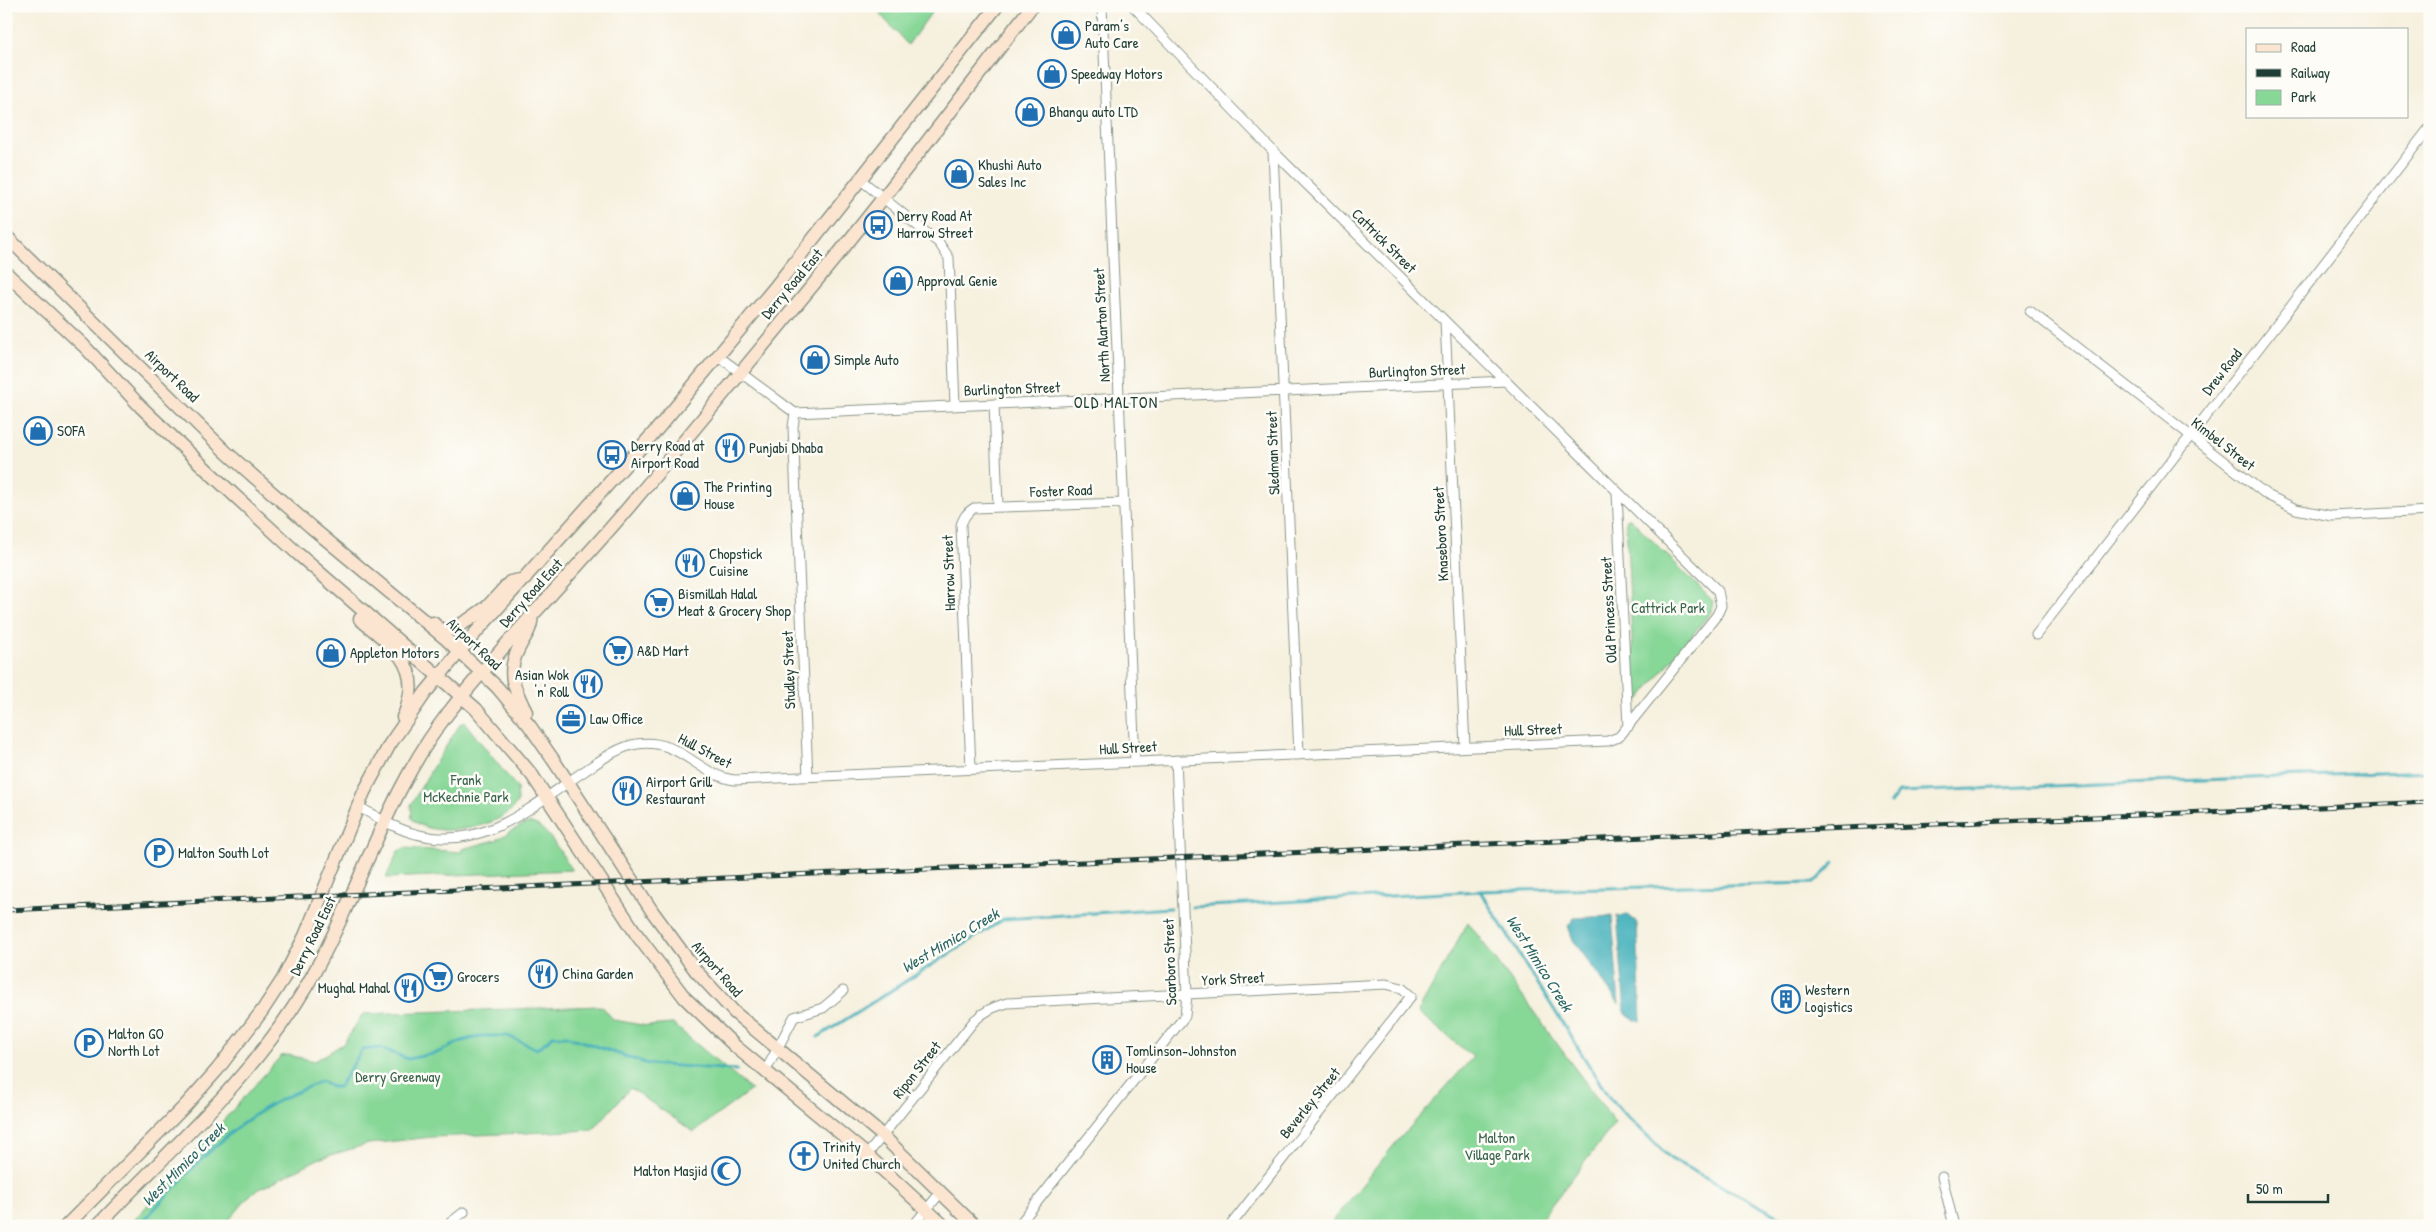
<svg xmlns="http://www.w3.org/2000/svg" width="2436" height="1232" font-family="'Patrick Hand',sans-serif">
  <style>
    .green { fill: #87d797; stroke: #538a66 }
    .water { fill: #3eaeb9; stroke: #2e7676 }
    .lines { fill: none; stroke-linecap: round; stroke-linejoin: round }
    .stream { stroke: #3eaeb9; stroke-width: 3 }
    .minor-casing { stroke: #8a9689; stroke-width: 11 }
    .secondary-casing { stroke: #8a9689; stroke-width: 15 }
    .minor { stroke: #fff; stroke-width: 9 }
    .secondary { stroke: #fce5d0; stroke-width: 12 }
    .rail-casing { stroke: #1f3d34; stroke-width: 5 }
    .rail { stroke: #fdfcf7; stroke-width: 3; stroke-dasharray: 9; stroke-linecap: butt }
    .labels { text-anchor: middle; stroke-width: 5; stroke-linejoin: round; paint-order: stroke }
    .poi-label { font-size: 15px; fill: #1f3d34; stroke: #fdfcf7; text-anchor: start }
    .street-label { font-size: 15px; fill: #1f3d34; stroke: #fdfcf7 }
    .park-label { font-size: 15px; fill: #39644d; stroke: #fdfcf7 }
    .neighbourhood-label { font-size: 16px; letter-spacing: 1px; fill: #1f3d34; stroke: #fdfcf7 }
    .water-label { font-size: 16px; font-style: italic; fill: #2a6563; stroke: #fdfcf7 }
  </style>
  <rect width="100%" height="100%" fill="#fdfcf7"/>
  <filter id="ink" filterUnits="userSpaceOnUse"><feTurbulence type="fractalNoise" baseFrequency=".02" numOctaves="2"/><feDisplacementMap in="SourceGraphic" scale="10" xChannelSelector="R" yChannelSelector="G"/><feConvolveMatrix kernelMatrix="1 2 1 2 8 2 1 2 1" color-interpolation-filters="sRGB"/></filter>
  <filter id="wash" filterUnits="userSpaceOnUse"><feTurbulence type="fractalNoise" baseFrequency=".0096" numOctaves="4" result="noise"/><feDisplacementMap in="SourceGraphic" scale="20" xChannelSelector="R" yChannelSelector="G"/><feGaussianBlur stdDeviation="1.12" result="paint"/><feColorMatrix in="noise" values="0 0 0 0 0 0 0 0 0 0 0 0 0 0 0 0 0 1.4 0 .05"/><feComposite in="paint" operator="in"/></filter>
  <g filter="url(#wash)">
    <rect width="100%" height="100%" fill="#f6f0de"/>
    <path class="green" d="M873,6h63l-28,39z
      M1629,517l84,84 -2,11 -72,88 -4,-4 -9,-175z
      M461,723h4l52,65 1,13c-12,27 -86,40 -106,18l-1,-14 20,-35z
      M530,823c16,1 33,34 42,47l-186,8 12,-27 6,-3 58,4v-3l34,-9 26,-15z
      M1468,922l147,201 -80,103h-206l65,-81 79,-88 -55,-45z
      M601,1006l13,14 33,6 26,-2 78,66 -57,42 -64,-44 -37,42 -161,7 -64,7 -50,15 -66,34 -28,33h-95l152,-170 7,-1 27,6 28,-17 20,-30z"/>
    <path class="water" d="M1628,915l9,7 4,99h-6l-10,-9 -8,-96z
      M1612,916l7,88 -46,-64 -5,-14 6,-8z"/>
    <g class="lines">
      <path class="stream" d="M1890,803l9,-11 531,-21
        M1480,891l130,208 61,60 126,67
        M1192,907l288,-16 334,-8 20,-20
        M818,1037l186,-118 166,-11
        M139,1226c37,-41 74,-84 120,-114 19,-13 42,-21 62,-31l10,6h8l23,-37 18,-2 28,11 29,-6 25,-12 20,-5h26l29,13 16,-13h13l82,28 89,6"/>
    </g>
  </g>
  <g filter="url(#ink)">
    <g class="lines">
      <defs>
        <path id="minor" d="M1102,6l33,756
          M1273,151l26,604
          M861,180l78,63 10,15 6,147
          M2030,311l237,184 29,14 36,7 98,-5
          M1445,321l20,426
          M718,356l77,57 711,-32
          M994,404l4,102
          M795,413l-2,14 15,350
          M1617,493l11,234
          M2036,635l394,-508
          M971,769l-10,-244c3,-8 5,-12 13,-17l150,-5
          M357,806c19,10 38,23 59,28 65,18 114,-26 164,-60 17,-11 37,-27 57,-30 43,-7 61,32 98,36l873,-39 11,-4 98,-122 4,-9 -3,-15 -445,-440 -140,-145
          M765,1072l29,-55 29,-9 20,-17
          M867,1155l107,-134c10,-10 20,-14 33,-18l379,-19 16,4 9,8 -181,230
          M1942,1177l12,49
          M446,1226l18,-14
          M913,1226l28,-34
          M1018,1226l167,-210 2,-21 -11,-235"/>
        <path id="secondary" d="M6,236l220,216 85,75 135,112 51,48 32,38 25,36 98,150 44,60 39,42 148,123 92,90
          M6,273l78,73 57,61 67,64 89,82 179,156 56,66 105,160 48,63 51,49 131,108 77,71
          M360,619c24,21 55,39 50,75 -2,8 -3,17 -7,23
          M433,623l8,7 12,-1 17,-10 17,-12 23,-25 15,-3
          M526,712c-10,-21 -20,-36 -9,-60 7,-17 14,-18 15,-39
          M66,1226l119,-120 32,-36 45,-59 21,-32 22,-43 59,-144 26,-48 36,-52 44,-53 189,-212 117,-141 221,-280
          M97,1226c72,-76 155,-147 209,-239 52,-89 79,-193 143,-275 59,-75 128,-142 189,-216 65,-77 129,-155 193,-233 69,-84 134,-171 201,-257"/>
      </defs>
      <use href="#minor" class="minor-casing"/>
      <use href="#secondary" class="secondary-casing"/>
      <use href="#minor" class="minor"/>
      <use href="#secondary" class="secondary"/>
      <defs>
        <path id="rail" d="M6,910l2424,-108"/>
      </defs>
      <use href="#rail" class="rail-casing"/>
      <use href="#rail" class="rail"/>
    </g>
  </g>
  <defs>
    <symbol id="shop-ring" viewBox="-11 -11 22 22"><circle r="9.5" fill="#fdfcf7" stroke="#1f6fb2" stroke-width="1.5"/><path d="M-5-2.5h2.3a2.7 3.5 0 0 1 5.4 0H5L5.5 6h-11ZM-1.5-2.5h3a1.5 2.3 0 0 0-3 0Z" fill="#1f6fb2"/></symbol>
    <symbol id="bus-ring" viewBox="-11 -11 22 22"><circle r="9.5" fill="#fdfcf7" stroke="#1f6fb2" stroke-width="1.5"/><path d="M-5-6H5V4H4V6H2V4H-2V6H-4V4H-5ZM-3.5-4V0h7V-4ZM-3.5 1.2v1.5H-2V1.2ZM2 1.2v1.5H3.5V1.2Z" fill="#1f6fb2"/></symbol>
    <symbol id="restaurant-ring" viewBox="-11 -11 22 22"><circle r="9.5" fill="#fdfcf7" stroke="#1f6fb2" stroke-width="1.5"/><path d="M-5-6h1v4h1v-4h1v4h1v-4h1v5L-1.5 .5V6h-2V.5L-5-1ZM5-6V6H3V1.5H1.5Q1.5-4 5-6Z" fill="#1f6fb2"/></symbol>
    <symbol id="supermarket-ring" viewBox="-11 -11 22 22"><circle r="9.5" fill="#fdfcf7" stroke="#1f6fb2" stroke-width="1.5"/><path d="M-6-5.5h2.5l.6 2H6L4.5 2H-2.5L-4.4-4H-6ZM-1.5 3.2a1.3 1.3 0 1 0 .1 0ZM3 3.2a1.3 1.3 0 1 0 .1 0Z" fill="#1f6fb2"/></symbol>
    <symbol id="office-ring" viewBox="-11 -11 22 22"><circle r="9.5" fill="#fdfcf7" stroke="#1f6fb2" stroke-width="1.5"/><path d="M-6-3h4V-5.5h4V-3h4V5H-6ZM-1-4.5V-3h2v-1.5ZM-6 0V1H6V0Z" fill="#1f6fb2"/></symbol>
    <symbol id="parking-ring" viewBox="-11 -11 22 22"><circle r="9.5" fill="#fdfcf7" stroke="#1f6fb2" stroke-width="1.5"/><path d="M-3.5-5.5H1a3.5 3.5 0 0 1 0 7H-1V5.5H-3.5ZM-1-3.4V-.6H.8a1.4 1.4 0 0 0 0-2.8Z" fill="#1f6fb2"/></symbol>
    <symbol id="building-ring" viewBox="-11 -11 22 22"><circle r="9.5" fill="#fdfcf7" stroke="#1f6fb2" stroke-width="1.5"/><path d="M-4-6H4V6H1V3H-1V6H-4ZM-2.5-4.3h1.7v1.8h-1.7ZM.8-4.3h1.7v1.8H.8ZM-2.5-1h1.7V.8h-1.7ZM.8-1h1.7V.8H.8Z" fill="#1f6fb2"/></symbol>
    <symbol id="church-ring" viewBox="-11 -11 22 22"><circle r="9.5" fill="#fdfcf7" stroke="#1f6fb2" stroke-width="1.5"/><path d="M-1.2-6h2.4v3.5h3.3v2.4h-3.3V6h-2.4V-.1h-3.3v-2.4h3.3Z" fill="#1f6fb2"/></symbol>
    <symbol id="mosque-ring" viewBox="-11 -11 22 22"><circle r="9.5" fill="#fdfcf7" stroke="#1f6fb2" stroke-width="1.5"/><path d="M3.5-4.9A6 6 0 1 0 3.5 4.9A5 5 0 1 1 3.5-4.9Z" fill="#1f6fb2"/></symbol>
  </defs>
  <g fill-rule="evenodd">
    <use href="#shop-ring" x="1050" y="19" width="32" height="32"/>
    <use href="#shop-ring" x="1036" y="58" width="32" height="32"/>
    <use href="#shop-ring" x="1014" y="96" width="32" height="32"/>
    <use href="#shop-ring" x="943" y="158" width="32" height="32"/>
    <use href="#bus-ring" x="862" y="209" width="32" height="32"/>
    <use href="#shop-ring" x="882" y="265" width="32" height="32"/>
    <use href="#shop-ring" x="799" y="344" width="32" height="32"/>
    <use href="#shop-ring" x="22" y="415" width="32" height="32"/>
    <use href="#restaurant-ring" x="714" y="432" width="32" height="32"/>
    <use href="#bus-ring" x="596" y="439" width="32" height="32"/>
    <use href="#shop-ring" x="669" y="480" width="32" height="32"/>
    <use href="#restaurant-ring" x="674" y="547" width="32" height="32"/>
    <use href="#supermarket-ring" x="643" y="587" width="32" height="32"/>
    <use href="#supermarket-ring" x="602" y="635" width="32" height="32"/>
    <use href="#shop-ring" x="315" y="637" width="32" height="32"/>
    <use href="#restaurant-ring" x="572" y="668" width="32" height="32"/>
    <use href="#office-ring" x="555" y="703" width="32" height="32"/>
    <use href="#restaurant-ring" x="611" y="775" width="32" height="32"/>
    <use href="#parking-ring" x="143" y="837" width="32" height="32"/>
    <use href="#restaurant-ring" x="527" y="958" width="32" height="32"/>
    <use href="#supermarket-ring" x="422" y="961" width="32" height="32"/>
    <use href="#restaurant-ring" x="393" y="972" width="32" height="32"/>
    <use href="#building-ring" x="1770" y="983" width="32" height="32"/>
    <use href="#parking-ring" x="73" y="1027" width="32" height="32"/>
    <use href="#building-ring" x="1091" y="1044" width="32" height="32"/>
    <use href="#church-ring" x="788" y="1140" width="32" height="32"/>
    <use href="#mosque-ring" x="710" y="1155" width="32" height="32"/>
  </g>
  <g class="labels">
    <g class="poi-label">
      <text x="1085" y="31">Param’s<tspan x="1085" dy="17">Auto Care</tspan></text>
      <text x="1071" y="79">Speedway Motors</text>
      <text x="1049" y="117">Bhangu auto LTD</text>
      <text x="978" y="170">Khushi Auto<tspan x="978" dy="17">Sales Inc</tspan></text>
      <text x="897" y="221">Derry Road At<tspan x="897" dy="17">Harrow Street</tspan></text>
      <text x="917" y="286">Approval Genie</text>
      <text x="834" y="365">Simple Auto</text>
      <text x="57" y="436">SOFA</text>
      <text x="631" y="451">Derry Road at<tspan x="631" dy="17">Airport Road</tspan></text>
      <text x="749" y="453">Punjabi Dhaba</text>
      <text x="704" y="492">The Printing<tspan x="704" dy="17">House</tspan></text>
      <text x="709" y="559">Chopstick<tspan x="709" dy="17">Cuisine</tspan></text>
      <text x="678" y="599">Bismillah Halal<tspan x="678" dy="17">Meat &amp; Grocery Shop</tspan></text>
      <text x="637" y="656">A&amp;D Mart</text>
      <text x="350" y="658">Appleton Motors</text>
      <text x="569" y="680" text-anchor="end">Asian Wok<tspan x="569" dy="17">'n' Roll</tspan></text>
      <text x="590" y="724">Law Office</text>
      <text x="646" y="787">Airport Grill<tspan x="646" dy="17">Restaurant</tspan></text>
      <text x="178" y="858">Malton South Lot</text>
      <text x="562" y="979">China Garden</text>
      <text x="457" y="982">Grocers</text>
      <text x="390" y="993" text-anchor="end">Mughal Mahal</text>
      <text x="1805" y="995">Western<tspan x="1805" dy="17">Logistics</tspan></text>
      <text x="108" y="1039">Malton GO<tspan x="108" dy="17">North Lot</tspan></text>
      <text x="1126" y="1056">Tomlinson-Johnston<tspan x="1126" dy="17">House</tspan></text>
      <text x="823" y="1152">Trinity<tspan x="823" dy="17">United Church</tspan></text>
      <text x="707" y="1176" text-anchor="end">Malton Masjid</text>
    </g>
    <g class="street-label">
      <text transform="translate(1384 241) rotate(45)" y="5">Cattrick Street</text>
      <text transform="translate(792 284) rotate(-50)" y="5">Derry Road East</text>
      <text transform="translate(1102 325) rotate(-93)" y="5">North Alarton Street</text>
      <text transform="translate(1417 371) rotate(-2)" y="5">Burlington Street</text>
      <text transform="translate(2222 372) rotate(-52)" y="5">Drew Road</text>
      <text transform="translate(172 376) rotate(44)" y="5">Airport Road</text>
      <text transform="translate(1012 389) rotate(-2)" y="5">Burlington Street</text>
      <text transform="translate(2223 444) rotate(38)" y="5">Kimbel Street</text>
      <text transform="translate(1273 453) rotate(-92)" y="5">Sledman Street</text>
      <text transform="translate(1061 491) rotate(-2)" y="5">Foster Road</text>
      <text transform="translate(1441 534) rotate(-93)" y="5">Knaseboro Street</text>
      <text transform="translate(949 573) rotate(-92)" y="5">Harrow Street</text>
      <text transform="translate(531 593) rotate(-48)" y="5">Derry Road East</text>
      <text transform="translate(1609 610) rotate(-93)" y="5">Old Princess Street</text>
      <text transform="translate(474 644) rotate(43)" y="5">Airport Road</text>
      <text transform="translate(789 670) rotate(-92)" y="5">Studley Street</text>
      <text transform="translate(1533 730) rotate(-2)" y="5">Hull Street</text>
      <text transform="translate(1128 748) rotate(-3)" y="5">Hull Street</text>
      <text transform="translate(705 751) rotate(28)" y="5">Hull Street</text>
      <text transform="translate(313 936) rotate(-64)" y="5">Derry Road East</text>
      <text transform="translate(1170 962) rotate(-92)" y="5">Scarboro Street</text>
      <text transform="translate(717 969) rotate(49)" y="5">Airport Road</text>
      <text transform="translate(1233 979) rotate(-3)" y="5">York Street</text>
      <text transform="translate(917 1070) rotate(-52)" y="5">Ripon Street</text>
      <text transform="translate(1310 1103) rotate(-51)" y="5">Beverley Street</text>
    </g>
    <g class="park-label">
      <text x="1668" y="613">Cattrick Park</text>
      <text x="466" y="785">Frank<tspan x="466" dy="17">McKechnie Park</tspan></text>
      <text x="398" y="1082">Derry Greenway</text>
      <text x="1497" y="1143">Malton<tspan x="1497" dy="17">Village Park</tspan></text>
    </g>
    <g class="neighbourhood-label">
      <text x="1116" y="408">OLD MALTON</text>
    </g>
    <g class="water-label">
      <text transform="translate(950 940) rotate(-31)" y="6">West Mimico Creek</text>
      <text transform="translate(1540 963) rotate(58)" y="6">West Mimico Creek</text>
      <text transform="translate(183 1164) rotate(-45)" y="6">West Mimico Creek</text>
    </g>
  </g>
  <rect width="2436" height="1232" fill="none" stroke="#fdfcf7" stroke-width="25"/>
  <rect x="2246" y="28" width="162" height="90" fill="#fdfcf7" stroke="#a4b0a9"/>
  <rect x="2256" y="44" width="25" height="8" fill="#fce5d0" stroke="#a4b0a9"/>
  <text x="2291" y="52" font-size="15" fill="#1f3d34">Road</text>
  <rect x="2256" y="69" width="25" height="8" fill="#1f3d34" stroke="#a4b0a9"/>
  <text x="2291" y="78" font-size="15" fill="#1f3d34">Railway</text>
  <rect x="2256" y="90" width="25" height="15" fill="#87d797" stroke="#a4b0a9"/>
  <text x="2291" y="102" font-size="15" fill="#1f3d34">Park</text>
  <path d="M2248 1194v8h80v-8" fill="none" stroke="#1f3d34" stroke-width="2.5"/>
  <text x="2256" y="1194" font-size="15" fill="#1f3d34" stroke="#fdfcf7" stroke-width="4" paint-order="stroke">50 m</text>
</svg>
